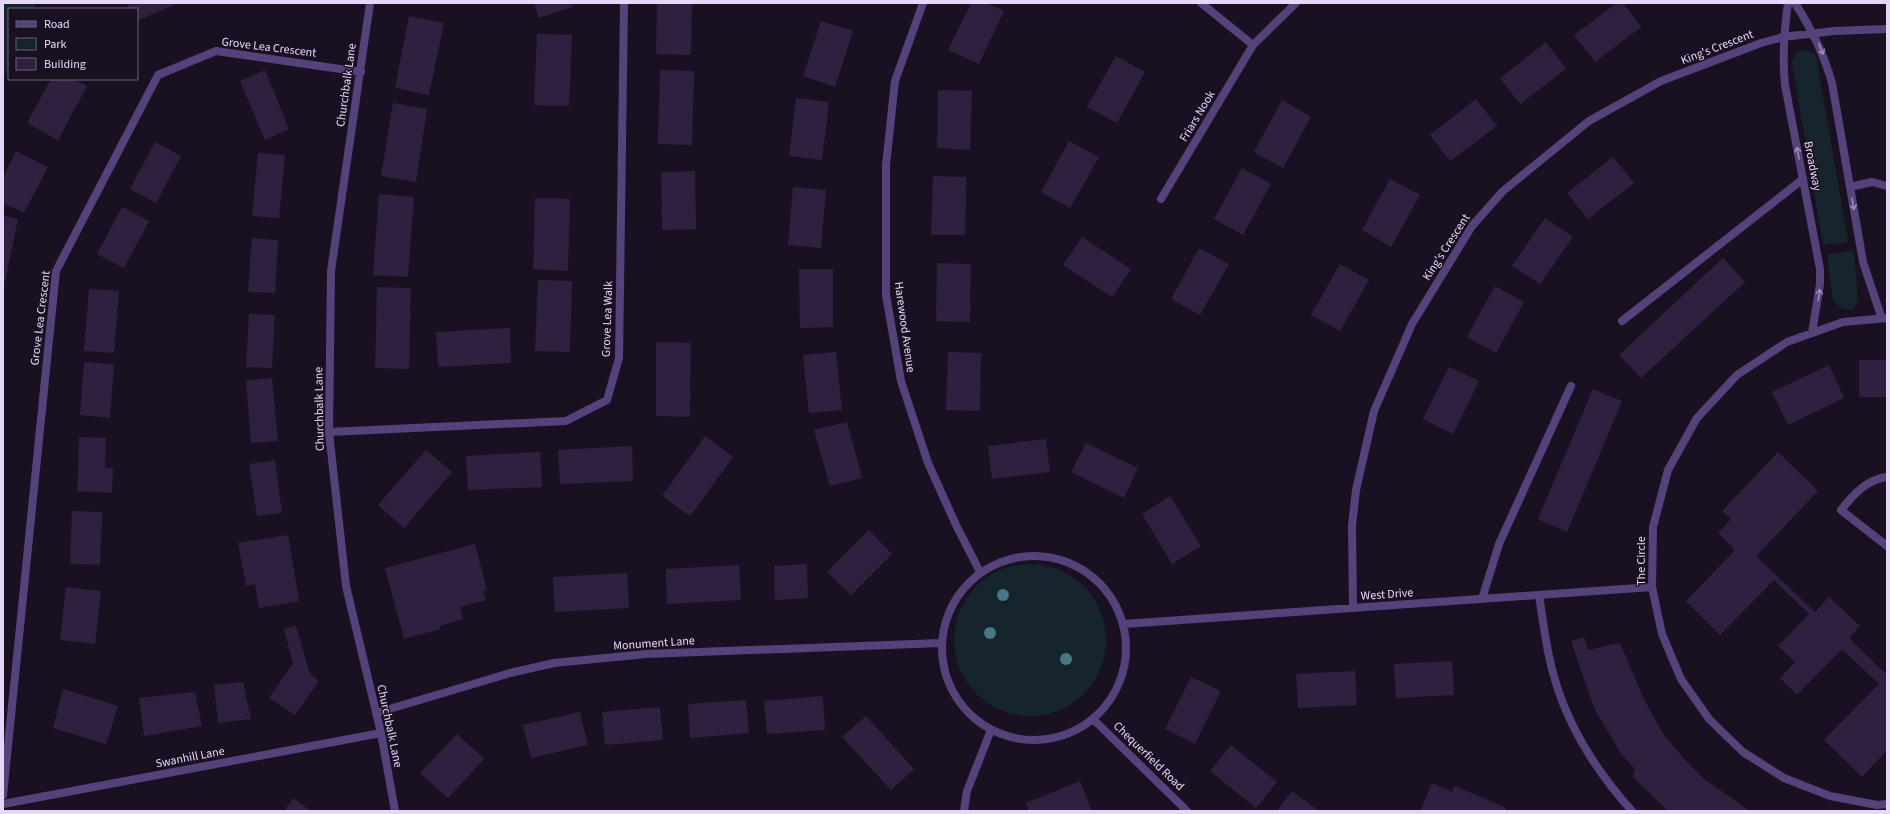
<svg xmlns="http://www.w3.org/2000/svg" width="1890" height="814" font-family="'Source Sans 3',sans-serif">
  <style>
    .green { fill: #15252b }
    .building { fill: #302040 }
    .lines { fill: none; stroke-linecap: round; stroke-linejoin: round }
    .lane { stroke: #56427b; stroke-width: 8 }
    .street { stroke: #56427b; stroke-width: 8 }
    .tree { fill: #477782 }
    .oneway { stroke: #9e8cba }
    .labels { text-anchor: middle; stroke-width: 3; stroke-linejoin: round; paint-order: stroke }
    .street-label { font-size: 12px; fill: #e6d7fa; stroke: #191122 }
  </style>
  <rect width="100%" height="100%" fill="#191122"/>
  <path class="green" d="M3,3h33l-3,6h-24v57l-6,14z
    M1804,50l12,5 32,187 -25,3 -31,-183 4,-9z
    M1854,251l4,49 -5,10 -11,-1 -9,-9 -6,-46z
    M954 640a76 76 0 1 1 152 0a76 76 0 1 1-152 0Z"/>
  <path class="building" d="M126,3h52l-41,18v-12h-8z
    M534,3h37l1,4 -33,11z
    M657,3h35l-1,52 -35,-1z
    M971,3h15l18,8 -25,53 -31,-14z
    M1617,3h6l18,24 -46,35 -21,-27z
    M409,16l35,7 -15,72 -34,-7z
    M821,21l32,10 -18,56 -32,-11z
    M537,34l35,1 -3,71 -35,-1z
    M1546,42l20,27 -46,35 -20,-26z
    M1116,56l29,16 -28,51 -30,-16z
    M265,70l24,59 -24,11 -25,-59z
    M660,70l34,1 -2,74 -34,-1z
    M51,79h22l14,7 -29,54 -31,-17z
    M938,90l34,1 -2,59 -33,-2z
    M796,98l33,4 -7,58 -33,-4z
    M1476,99l21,27 -47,35 -20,-26z
    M1282,100l29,17 -28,51 -29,-16z
    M393,103l34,6 -11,73 -35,-6z
    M1069,141l30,16 -29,51 -29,-16z
    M155,142l26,14 -25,47 -26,-14z
    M16,151l32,16 -24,46 -21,-10v-25z
    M258,153l27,2 -6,63 -27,-2z
    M1613,157l21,26 -46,36 -21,-26z
    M1242,168l29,16 -28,51 -29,-16z
    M695,171l1,58 -34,1 -1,-58z
    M933,176l33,1 -1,58h-34z
    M1390,179l30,16 -29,52 -29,-17z
    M793,187l33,3 -5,58 -33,-3z
    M379,194l35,3 -6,80 -35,-2z
    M535,198l35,1 -2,72 -35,-2z
    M122,207l27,14 -25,47 -27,-14z
    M3,216l15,3 -14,68h-1z
    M1545,218l28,19 -33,47 -28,-18z
    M1082,237l49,32 -19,28 -49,-32z
    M252,238l26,2 -3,53 -27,-1z
    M1199,248l30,16 -29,51 -29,-16z
    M1723,258l22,24 -104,96 -22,-23z
    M937,263l34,1 -1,58 -34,-1z
    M1340,264l29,16 -29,51 -29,-16z
    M799,269h34v58l-33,1z
    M538,280l34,1 -2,71 -35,-1z
    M1495,286l29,16 -28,51 -29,-16z
    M377,287l34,1 -2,81 -34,-1z
    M89,289l30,2 -5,62 -30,-2z
    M249,314l26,1 -3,53 -26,-1z
    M510,328l1,35 -73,4 -2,-35z
    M656,342l35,1 -1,74 -34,-1z
    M836,352l6,58 -33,3 -6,-58z
    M948,352l33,1 -1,58 -34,-1z
    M1859,360h28v37h-28z
    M84,362l30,2 -4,54 -30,-3z
    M1829,365l15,33 -56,27 -16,-33z
    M1449,367l30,14 -26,53 -30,-15z
    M272,378l6,63 -27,2 -5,-63z
    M1593,389l29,12 -55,131 -29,-13z
    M847,422l15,56 -32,8 -16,-56z
    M705,436l28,21 -43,59 -28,-20z
    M79,437l27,1 -1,30h8l-1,25 -35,-2z
    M1046,439l4,33 -58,7 -4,-33z
    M1086,443l52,25 -14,30 -53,-26z
    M632,446l1,35 -73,3 -2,-34z
    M426,450l26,22 -48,56 -26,-23z
    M540,452l2,35 -74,3 -2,-34z
    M1778,452l40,39 -62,65 59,56 14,-15 31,29 -11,12 38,37v75l-25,27 -38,-37 55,-56 -37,-35 -45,46 -17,-17 15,-16 -17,-16 31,-32 -35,-34 -54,55 -34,-34 49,-51 -17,-17 13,-14 -9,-8z
    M275,460l7,53 -25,3 -8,-52z
    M1170,496l31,50 -29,18 -30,-50z
    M72,511l30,1 -2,53 -30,-1z
    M869,530l23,24 -41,41 -24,-23z
    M288,535l11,66 -40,7 -4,-24 -9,2 -8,-43z
    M475,544l12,46 -4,1 3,9 -26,7 3,12 -23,7v3l-36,10 -19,-71z
    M807,564l1,34 -33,2 -1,-34z
    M739,565l2,35 -74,4 -1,-35z
    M627,573l2,35 -74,4 -2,-35z
    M66,587l35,4 -6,53 -35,-4z
    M296,626l14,48 9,7 -24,34 -26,-17 24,-35 -9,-34z
    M1584,637l4,13 32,-7 24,56 19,35 22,26 18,18 47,33h-82l-35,-34 2,-8 -15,-17 -25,-42 -11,-31 -13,-38z
    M1452,661l2,34 -58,3 -2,-34z
    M1355,671l2,34 -59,3 -2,-34z
    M1191,677l30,14 -26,53 -30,-15z
    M243,682l8,37 -33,4 -4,-38z
    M63,689l55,17 -12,38 -53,-16z
    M195,692l7,34 -58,10 -5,-38z
    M823,696l2,34 -58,4 -3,-33z
    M746,700l3,33 -59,5 -2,-34z
    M660,707l3,33 -58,5 -3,-33z
    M580,712l8,33 -57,13 -8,-33z
    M866,716l48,53 -23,21 -49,-53z
    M457,734l27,25 -36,39 -28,-25z
    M1231,745l46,37 -21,26 -46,-37z
    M1080,781l12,30h-63l-3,-8z
    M1432,783l20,9 3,-6 51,22 -1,3h-85z
    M1292,791l27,20h-42z
    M293,798l18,13h-27z"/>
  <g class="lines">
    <path class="lane" d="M1850,187l22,-5 15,4
      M1622,321l181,-142
      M1539,595c4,26 7,53 14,78 14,52 43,98 79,138
      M1482,599l17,-55 72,-158"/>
    <path class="street" d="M370,3l-39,268 -2,161 17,154 35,147 14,78
      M923,3l-28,78 -9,84v130l15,86 27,82 28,62 24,47
      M1201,3l52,42
      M1788,3c-4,28 -6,54 -3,82l35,184v15l-8,49
      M1795,3c17,27 28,49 37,80l31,179 19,57
      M1161,199l92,-154 43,-42
      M1887,318l-44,4 -56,20 -50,33 -40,43 -29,52 -15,57 -1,60 10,47 19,45 28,40 34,33 41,26 46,18 47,9 10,-1
      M329,432l237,-11 41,-21 12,-42 5,-355
      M1887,477c-20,2 -34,18 -46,33l46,36
      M942 648a92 92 0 1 1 184 0a92 92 0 1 1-184 0Z
      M1353,608l-1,-82 4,-36 18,-79 38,-87 60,-98 31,-35 86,-70 72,-40 100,-38 22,-6 51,-6 53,-2
      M1124,624l528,-37
      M376,713l134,-40 44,-10 92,-9 295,-11
      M1093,719l94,92
      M3,795l53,-524 102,-196 58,-24 145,21
      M3,804l378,-71
      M964,811l3,-20 24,-61"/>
  </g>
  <g class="tree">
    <circle cx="1003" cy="595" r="6"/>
    <circle cx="990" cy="633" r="6"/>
    <circle cx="1066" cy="659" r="6"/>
  </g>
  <defs><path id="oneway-shaft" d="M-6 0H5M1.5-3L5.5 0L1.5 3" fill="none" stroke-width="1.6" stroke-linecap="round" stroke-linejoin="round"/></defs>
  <g class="oneway">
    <use href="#oneway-shaft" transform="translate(1821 49) rotate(67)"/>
    <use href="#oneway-shaft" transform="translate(1798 153) rotate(-101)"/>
    <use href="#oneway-shaft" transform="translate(1853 204) rotate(80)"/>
    <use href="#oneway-shaft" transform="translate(1819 295) rotate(-81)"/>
  </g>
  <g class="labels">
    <g class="street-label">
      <text transform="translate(269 47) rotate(7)" y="4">Grove Lea Crescent</text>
      <text transform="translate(1717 47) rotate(-21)" y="4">King's Crescent</text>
      <text transform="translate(346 85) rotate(-82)" y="4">Churchbalk Lane</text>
      <text transform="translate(1197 116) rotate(-59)" y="4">Friars Nook</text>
      <text transform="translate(1813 166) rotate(79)" y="4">Broadway</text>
      <text transform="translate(1446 247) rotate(-57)" y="4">King's Crescent</text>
      <text transform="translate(40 318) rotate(-83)" y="4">Grove Lea Crescent</text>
      <text transform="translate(607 319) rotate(-88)" y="4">Grove Lea Walk</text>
      <text transform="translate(905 327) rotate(82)" y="4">Harewood Avenue</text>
      <text transform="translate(319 409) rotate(-91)" y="4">Churchbalk Lane</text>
      <text transform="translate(1641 561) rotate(-90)" y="4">The Circle</text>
      <text transform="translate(1387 594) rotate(-4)" y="4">West Drive</text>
      <text transform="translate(654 643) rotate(-4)" y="4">Monument Lane</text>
      <text transform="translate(390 726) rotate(78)" y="4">Churchbalk Lane</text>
      <text transform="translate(1149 756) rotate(44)" y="4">Chequerfield Road</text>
      <text transform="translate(190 757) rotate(-11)" y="4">Swanhill Lane</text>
    </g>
  </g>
  <rect width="1890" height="814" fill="none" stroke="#e6d7fa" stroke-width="8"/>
  <rect x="8" y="8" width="130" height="72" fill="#191122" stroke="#6b6078"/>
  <rect x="16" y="21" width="20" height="6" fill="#56427b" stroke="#6b6078"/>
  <text x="44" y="28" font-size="12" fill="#e6d7fa">Road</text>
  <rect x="16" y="38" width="20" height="12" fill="#15252b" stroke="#6b6078"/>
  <text x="44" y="48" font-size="12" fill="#e6d7fa">Park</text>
  <rect x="16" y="58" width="20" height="12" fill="#302040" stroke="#6b6078"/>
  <text x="44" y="68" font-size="12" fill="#e6d7fa">Building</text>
</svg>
